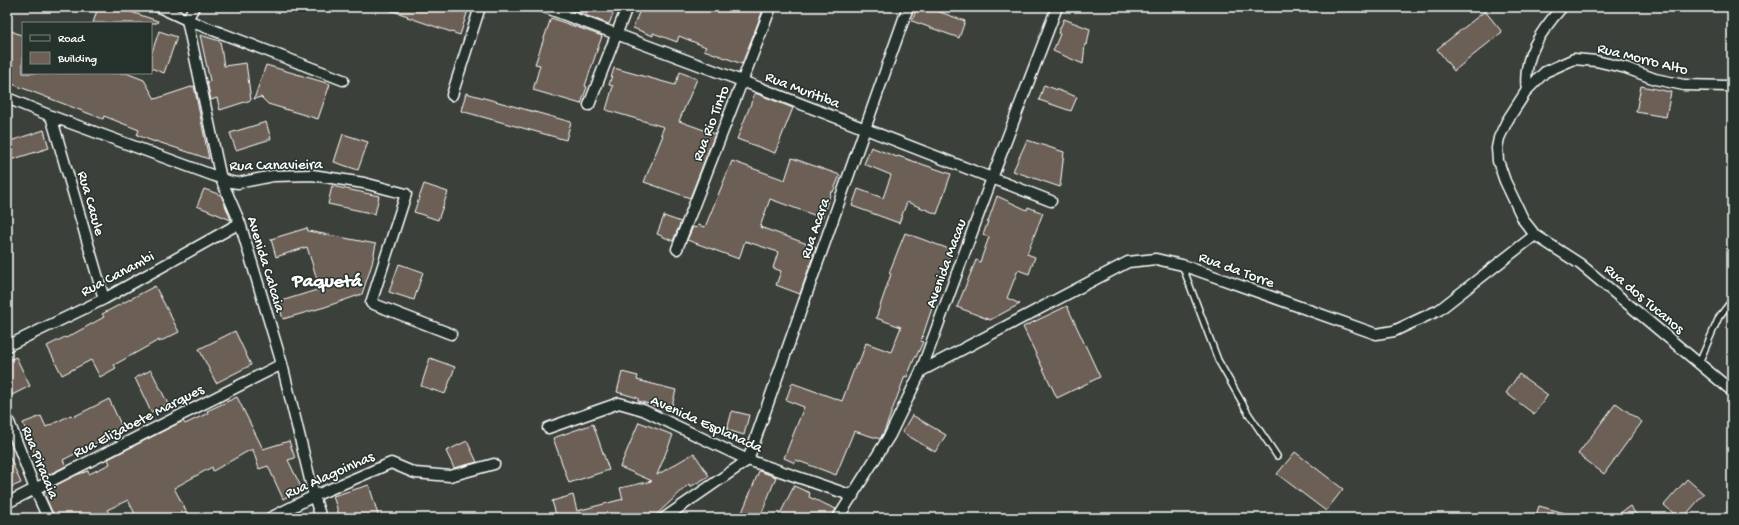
<svg xmlns="http://www.w3.org/2000/svg" width="1739" height="525" font-family="'Gochi Hand',sans-serif">
  <style>
    .building { fill: #6c6057; stroke: #fff }
    .lines { fill: none; stroke-linecap: round; stroke-linejoin: round }
    .lane-casing { stroke: #fff; stroke-width: 8 }
    .street-casing { stroke: #fff; stroke-width: 13 }
    .lane { stroke: #26332d; stroke-width: 5 }
    .street { stroke: #26332d; stroke-width: 10 }
    .labels { text-anchor: middle; stroke-width: 3; stroke-linejoin: round; paint-order: stroke }
    .street-label { font-size: 15px; fill: #fff; stroke: #26332d }
    .district-label { font-size: 19px; font-weight: bold; fill: #fff; stroke: #26332d }
  </style>
  <rect width="100%" height="100%" fill="#3b403a"/>
  <filter id="ink" filterUnits="userSpaceOnUse"><feTurbulence type="fractalNoise" baseFrequency=".025" numOctaves="2"/><feDisplacementMap in="SourceGraphic" scale="8" xChannelSelector="R" yChannelSelector="G"/><feConvolveMatrix kernelMatrix="1 2 1 2 8 2 1 2 1" color-interpolation-filters="sRGB"/></filter>
  <g filter="url(#ink)">
    <path class="building" d="M98,7h18l42,14 -1,2h-64z
      M386,7h83l-9,28 -53,-18 1,-1 -22,-7z
      M575,7h41l-7,17 -35,-13z
      M641,7h19l10,4 1,-4h85l7,3 -21,54 -38,-14 2,-3 -27,-11 -2,6 -24,-9v3l-20,-8z
      M917,7h9l39,14 -6,17 -47,-17z
      M1485,11l17,21 -48,39 -17,-22z
      M551,18l51,18 -17,50 2,1 -6,17 -48,-14 7,-25 -5,-1z
      M1064,19l26,10 -3,16 -2,-1 -2,20 -30,-13 7,-17 -2,-1z
      M7,29l16,7v37h103l18,7 11,19 39,-13 15,73 -54,-18v1l-18,-7 2,-5 -35,-14 -1,3 -96,-37z
      M159,31l18,6 -13,36 -13,-5v-13z
      M200,35l20,6 4,25 22,-3 5,37 -31,10 -3,-12 -6,2 -4,-18 3,-1z
      M266,65l64,19 -12,35 -50,-15 -7,-7 -7,2z
      M614,68l61,17 5,-13 17,7 -18,42 36,13 -25,64 -46,-16 19,-47 -2,-1 3,-7 -58,-17 7,-24 -4,-1z
      M1044,85l33,12 -6,14 -32,-11z
      M1641,86l30,6 -5,25 -30,-5z
      M466,93l105,29 -5,18 -105,-29z
      M755,93l38,15 -18,45 -38,-14z
      M266,122l5,17 -35,11 -6,-17z
      M44,130l5,18 -42,13v-19z
      M343,134l25,8 -10,28 -24,-8z
      M1027,140l37,12 -4,35 -47,-16z
      M871,147l26,10 1,-1 53,18 -14,40 -30,-12 -8,21 -47,-17 6,-17 25,9 8,-23 -27,-11z
      M792,158l48,17 -7,17h-2l-9,26 -52,-19 -10,28 56,20 -16,47 -24,-9 5,-14 -8,-3 5,-16 -33,-11 -6,18 -52,-19 6,-13 4,1 1,-3 7,2 27,-66 53,19z
      M424,184l24,8 -10,28 -24,-8z
      M332,186l47,10 -4,18 -47,-10z
      M204,189l17,6 10,25 -34,-14z
      M997,196l30,14 1,-3 15,6 -16,41 8,3 -6,17 -11,-4 -11,28 13,6 -30,16 -33,-13 19,-47 4,2 9,-25 -6,-2z
      M664,216l17,6 -8,19 -16,-7z
      M307,228l1,3 68,13 -4,20 -10,30 -37,13 -42,12 -5,-17 42,-13 -13,-42 -31,10 -5,-18z
      M905,233l47,17 -18,45 2,1 -15,45 2,1 -7,15h-1l-8,20 -2,-1 -21,56 -4,7 -26,-8 -18,44 -40,-15 -1,3 -11,-5 20,-51 -18,-7 6,-17 50,18 14,-37 2,1 8,-22 25,9 10,-25 -25,-9 15,-44 -2,-1z
      M399,264l24,8 -9,28 -25,-8z
      M155,286l24,46 -20,10v-2l-45,25 2,3 -16,9 -9,-17 -29,15 -15,-29 18,-9 1,1 38,-21 -2,-3z
      M1067,306l33,71 -43,21 -34,-71z
      M235,331l16,34 -35,18 -17,-34z
      M16,357l14,29 -18,9 -5,-10v-24z
      M430,358l25,9 -10,27 -24,-8z
      M151,370l17,34 -17,8 -16,-34z
      M622,372l16,4 -1,4 39,10 -5,20 -33,-9v-3l-21,-6z
      M1519,374l29,21 -14,19 -28,-21z
      M237,397l26,52 26,-8 6,17 -7,2 14,29 -19,10 -15,-33 -9,3 -6,-19h-3l-37,21 -1,-4 -38,21 16,30h-53l-9,-18 -21,10 5,8h-57l-12,-26 33,-17 12,-4 1,3 21,-10 -2,-5 75,-38 2,3 23,-11 -1,-2z
      M109,399l14,30 -60,31 3,6 -22,11 -21,-54 18,-7 5,11 25,-12 2,2z
      M1616,403l26,19 -38,52 -26,-20z
      M732,411l17,4 -5,20 -17,-5z
      M912,415l34,20 -11,17 -33,-20z
      M639,422l34,13 -16,40 37,-22 15,23 -19,11 -1,-3 -33,31 -7,3h-92l-5,-17 21,-6 4,16 46,-12 -3,-11 32,-7 -32,-14z
      M593,424l16,46 -40,13 -16,-45z
      M467,441l10,21 -23,6 -8,-17z
      M7,451l14,32 -14,6z
      M1295,452l48,37 -17,22 -49,-37z
      M759,471l17,6 -16,41h-13l-6,-3z
      M1687,479l17,15 -21,24h-4l-15,-13z
      M369,485l10,33h-39l-7,-22z
      M794,486l16,7 -1,4 27,12 -5,9h-53z
      M1539,506l33,9v3h-37z
      M1630,506l9,12h-26z"/>
    <g class="lines">
      <defs>
        <path id="lane" d="M1182,265l36,95 30,53 29,43
          M1699,363l20,-46 13,-17"/>
        <path id="street" d="M159,7l28,13 156,60
          M544,7l198,74 309,120
          M187,20l34,159 19,44 42,141 32,132 7,22
          M187,20l7,-13
          M1732,85l-5,1 -43,-1 -29,-6 -29,-11 -30,-7 -22,-2 -29,13 -18,18 -20,31 -8,17 -2,10 1,13 7,20 19,40 11,14 45,29 152,127
          M1527,90c-5,-33 14,-59 35,-83
          M452,95l28,-88
          M7,98l44,18 180,66 7,1 35,-7 39,-1 52,8 42,11 -35,109 80,31
          M589,105l38,-98
          M51,116l53,183
          M677,249l94,-242
          M7,346l97,-47 136,-76
          M921,371l207,-109 28,-3 26,6 194,69 18,-3 45,-21 96,-75
          M7,417l28,72 13,29
          M548,428l71,-25 24,7 105,50 105,36
          M7,503l275,-139
          M270,518l44,-22 77,-33 24,10 35,3 44,-12
          M664,518l84,-58 160,-453
          M838,518l52,-83 31,-64 71,-193 65,-171"/>
      </defs>
      <use href="#lane" class="lane-casing"/>
      <use href="#street" class="street-casing"/>
      <use href="#lane" class="lane"/>
      <use href="#street" class="street"/>
    </g>
  </g>
  <g class="labels">
    <g class="street-label">
      <text transform="translate(1643 58) rotate(14)" y="5">Rua Morro Alto</text>
      <text transform="translate(803 89) rotate(21)" y="5">Rua Muritiba</text>
      <text transform="translate(710 123) rotate(-69)" y="5">Rua Rio Tinto</text>
      <text transform="translate(276 164) rotate(-1)" y="5">Rua Canavieira</text>
      <text transform="translate(92 203) rotate(74)" y="5">Rua Cacule</text>
      <text transform="translate(814 228) rotate(-71)" y="5">Rua Acara</text>
      <text transform="translate(945 263) rotate(-70)" y="5">Avenida Macau</text>
      <text transform="translate(267 264) rotate(73)" y="5">Avenida Calcaia</text>
      <text transform="translate(1237 269) rotate(20)" y="5">Rua da Torre</text>
      <text transform="translate(117 273) rotate(-28)" y="5">Rua Canambi</text>
      <text transform="translate(1645 298) rotate(40)" y="5">Rua dos Tucanos</text>
      <text transform="translate(138 420) rotate(-27)" y="5">Rua Elizabete Marques</text>
      <text transform="translate(707 423) rotate(24)" y="5">Avenida Esplanada</text>
      <text transform="translate(41 462) rotate(68)" y="5">Rua Piracaia</text>
      <text transform="translate(329 474) rotate(-24)" y="5">Rua Alagoinhas</text>
    </g>
    <g class="district-label">
      <text x="327" y="286">Paquetá</text>
    </g>
  </g>
  <rect width="1739" height="525" fill="none" stroke="#26332d" stroke-width="24"/>
  <rect x="12" y="12" width="1715" height="501" fill="none" stroke="#fff" stroke-width="1.5" filter="url(#ink)"/>
  <rect x="22" y="22" width="130" height="52" fill="#26332d" stroke="#7d8581"/>
  <rect x="30" y="35" width="20" height="6" fill="#26332d" stroke="#7d8581"/>
  <text x="58" y="42" font-size="12" fill="#ffffff">Road</text>
  <rect x="30" y="52" width="20" height="12" fill="#6c6057" stroke="#7d8581"/>
  <text x="58" y="62" font-size="12" fill="#ffffff">Building</text>
</svg>
